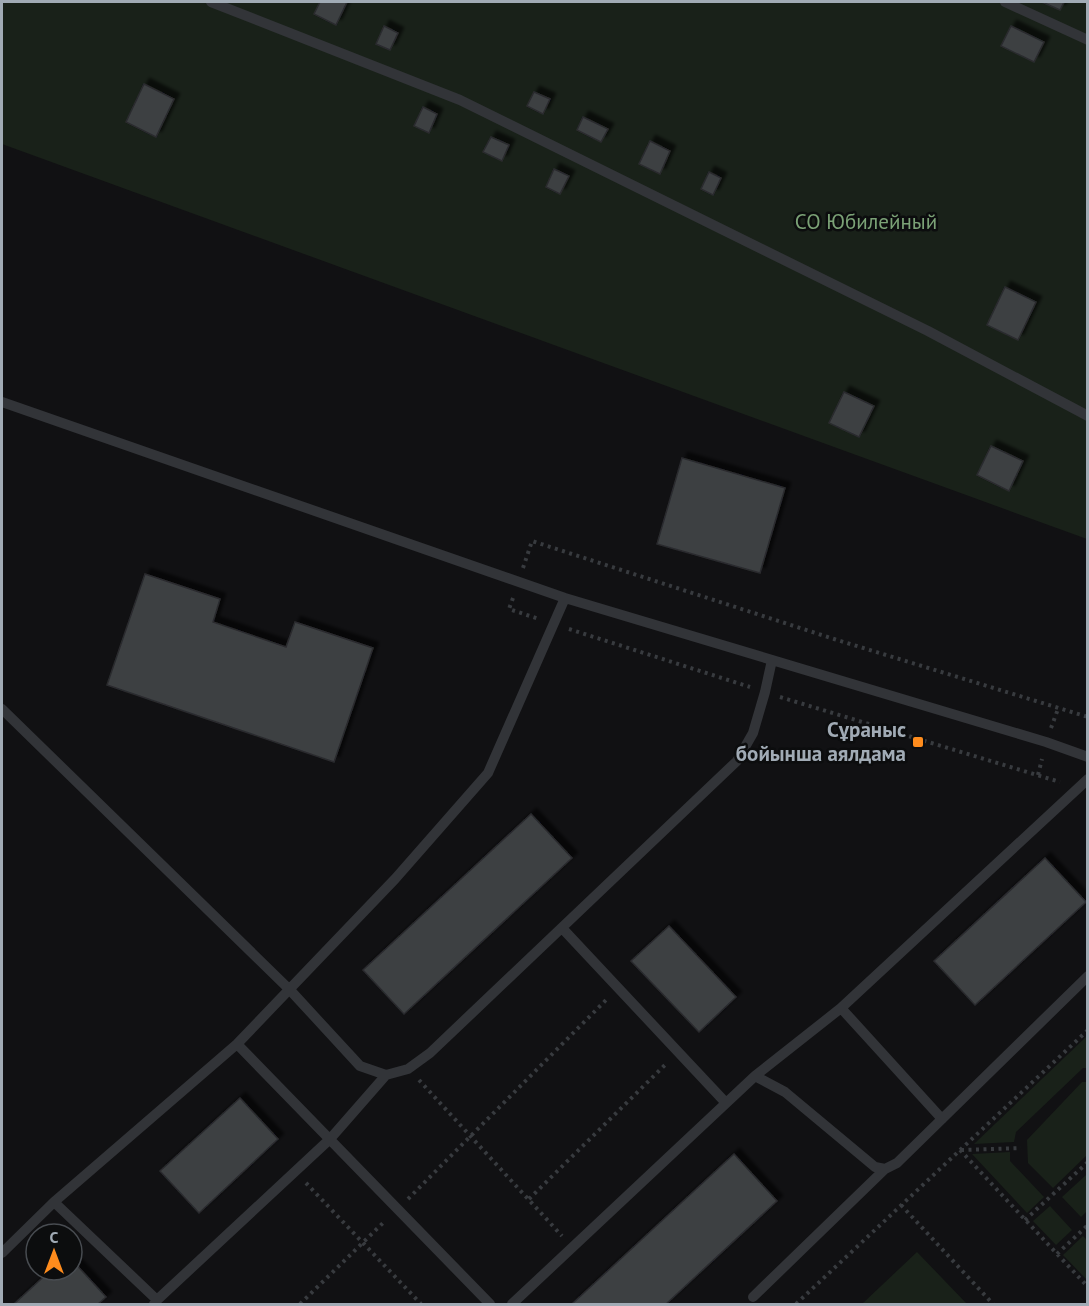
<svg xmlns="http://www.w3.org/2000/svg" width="1089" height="1306" font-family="'PT Sans',sans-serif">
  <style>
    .green { fill: #192119 }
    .building { fill: #3d4043; stroke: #2b2c2f; stroke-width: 1.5; filter: url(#shadow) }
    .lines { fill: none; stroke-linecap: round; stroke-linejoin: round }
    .path { stroke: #383b3f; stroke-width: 4; stroke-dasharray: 3 4.5; stroke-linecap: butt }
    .lane { stroke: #323438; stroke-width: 10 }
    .poi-dot { fill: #ff8c1d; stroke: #0c0d0e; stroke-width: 2 }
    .labels { text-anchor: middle; stroke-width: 5; stroke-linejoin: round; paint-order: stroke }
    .park-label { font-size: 21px; fill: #7ba276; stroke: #0c0d0e }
    .poi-label { font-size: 21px; font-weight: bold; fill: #a1abb5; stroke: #0c0d0e; text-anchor: end }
  </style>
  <defs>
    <filter id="shadow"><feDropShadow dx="5.5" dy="-5.5" stdDeviation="1.5" flood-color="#0009"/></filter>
  </defs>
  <rect width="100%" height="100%" fill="#111113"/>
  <path class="green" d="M2,2h1085v537l-1085,-395z
    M1087,1036v32h-4l-67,64 -2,10 -40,2z
    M1082,1082h5v73l-34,33 -25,-25 -1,-23z
    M1010,1152v9l34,36 -17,16 -55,-59z
    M1086,1175l1,2v34l-6,6 -19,-20z
    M1050,1206l22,24 -16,15 -23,-24z
    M1083,1236l4,4v40l-24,-25z
    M917,1252l50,52h-105z"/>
  <path class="building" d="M320,2h27l-11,23 -22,-11z
    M1042,2h22l-4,8z
    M384,26l14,7 -8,17 -14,-6z
    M1011,26l33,16 -10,20 -33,-16z
    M144,84l30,15 -18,38 -30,-15z
    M534,92l16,7 -7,15 -16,-8z
    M423,107l14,7 -8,19 -15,-7z
    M583,117l25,12 -7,13 -24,-12z
    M491,137l18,8 -7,16 -19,-9z
    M650,141l20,10 -10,23 -21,-10z
    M554,169l15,7 -9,18 -14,-7z
    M709,172l12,6 -8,17 -12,-6z
    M1005,287l31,15 -18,38 -31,-15z
    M844,392l30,14 -15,31 -30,-14z
    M991,446l32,15 -14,30 -32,-16z
    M682,458l103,30 -25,85 -103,-29z
    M145,574l75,25 -7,23 73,25 9,-25 78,26 -39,114 -227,-77z
    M531,814l41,44 -168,156 -41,-44z
    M1045,858l41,44 -111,103 -41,-44z
    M669,926l67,71 -37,35 -68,-71z
    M240,1098l38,41 -79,74 -39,-42z
    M734,1154l43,47 -111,103h-94z
    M72,1260l34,37 -8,7h-84l37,-34h21z"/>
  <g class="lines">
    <path class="path" d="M523,568l9,-27 302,98 254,78
      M513,598l-4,11 30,10
      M569,629l181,58
      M780,697l280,85
      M1051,728l7,-19
      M1038,775l4,-16
      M419,1080l143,156
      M960,1150l128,137
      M961,1150l60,-2
      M306,1183l115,121
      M408,1199l200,-201
      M529,1199l138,-136
      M901,1205l92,99
      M1025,1220l63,-58
      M1057,1254l31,-29
      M300,1304l85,-83
      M796,1304l292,-274"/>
    <path class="lane" d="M211,2l249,98 468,231 160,85
      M1005,2l83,38
      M2,402l563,196 481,144 42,15
      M2,709l288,281 70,76 26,9 22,-6 22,-16 307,-292 16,-28 12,-41 7,-32
      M562,928l164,175
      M841,1008l101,111
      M237,1044l253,260
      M755,1076l30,16 90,75 10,2 12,-6 191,-187
      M54,1202l103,98 -3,4
      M2,1253l52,-51 183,-158 158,-165 93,-106 77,-175
      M753,1297l132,-128
      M157,1300l173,-161 56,-64
      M512,1304l243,-228 86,-68 247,-229"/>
  </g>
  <rect class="poi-dot" x="912" y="736" width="12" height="12" rx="3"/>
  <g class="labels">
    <g class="park-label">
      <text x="866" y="229">СО Юбилейный</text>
    </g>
    <g class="poi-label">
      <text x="906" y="737">Сұраныс<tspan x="906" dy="24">бойынша аялдама</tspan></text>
    </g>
  </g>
  <rect width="1089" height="1306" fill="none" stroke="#a1abb5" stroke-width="6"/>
  <g transform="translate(54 1252)"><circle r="28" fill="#0c0d0e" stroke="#484c51" stroke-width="1.5"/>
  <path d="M0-4.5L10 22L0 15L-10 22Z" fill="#ff8c1d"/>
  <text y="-9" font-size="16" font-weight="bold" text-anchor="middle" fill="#a1abb5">С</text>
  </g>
</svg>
